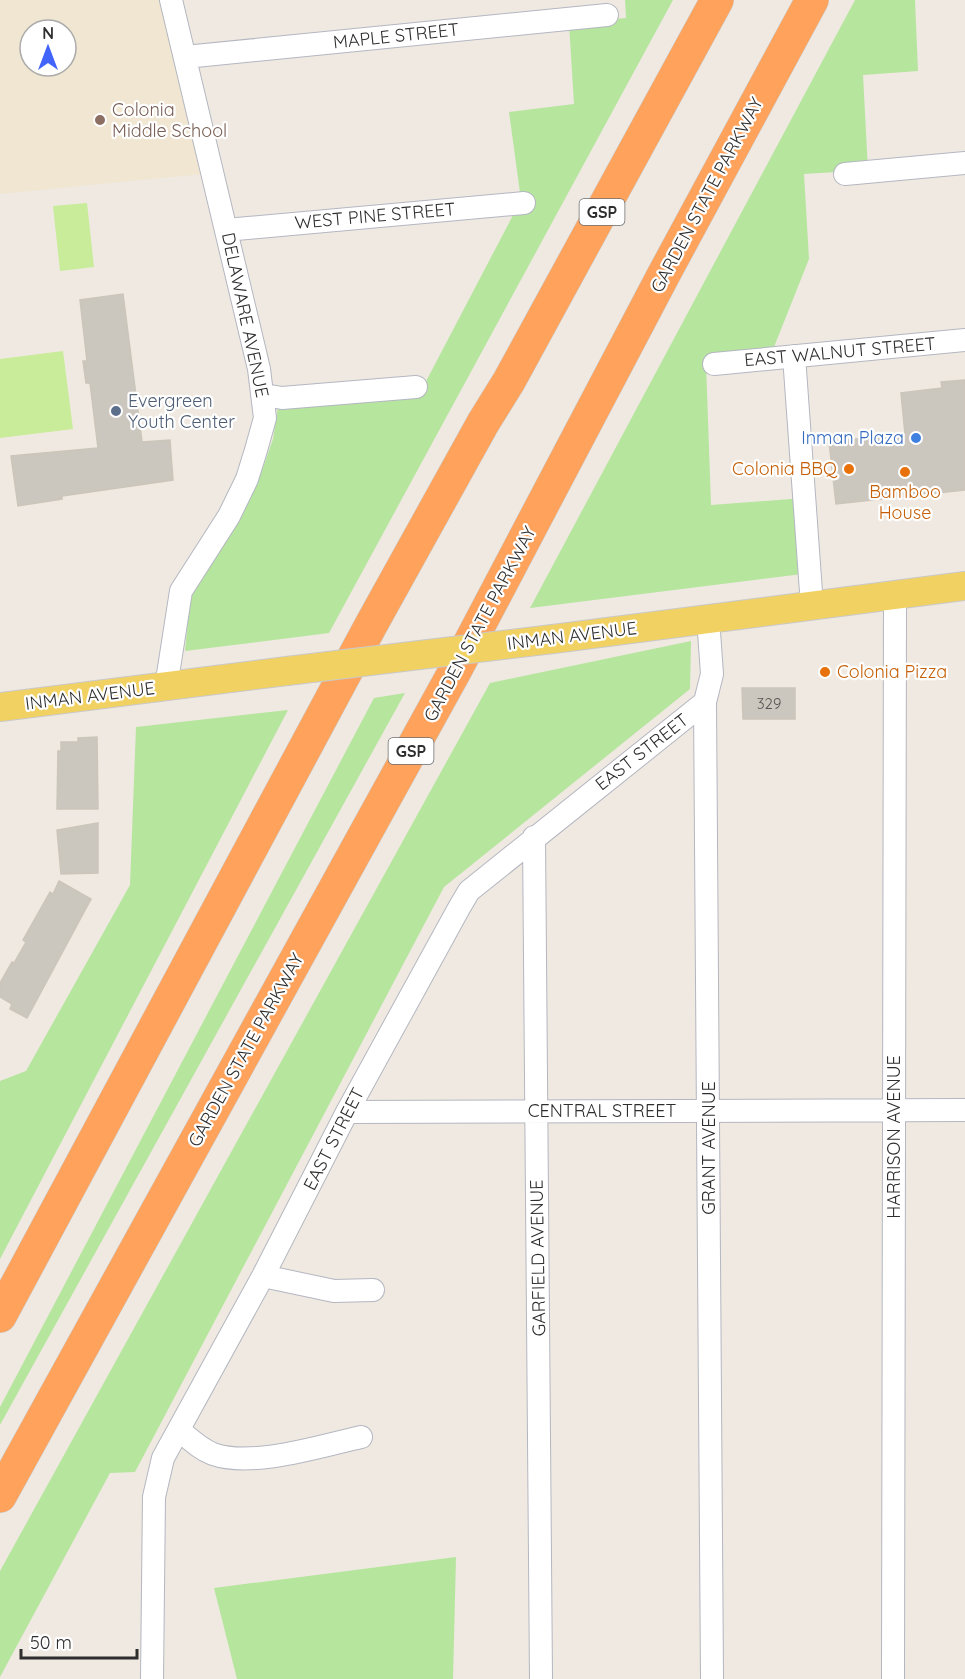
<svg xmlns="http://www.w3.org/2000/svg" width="965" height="1679" font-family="Quicksand,sans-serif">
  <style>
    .education { fill: #f0e6d1; fill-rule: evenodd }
    .green { fill: #b6e59e }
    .pitch { fill: #c9ec9a }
    .building { fill: #cbc7bf; stroke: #cbc5ba; stroke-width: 1.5 }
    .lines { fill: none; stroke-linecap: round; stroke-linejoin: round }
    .minor-casing { stroke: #b4b7c1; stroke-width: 24 }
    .major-casing { stroke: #c9c9c9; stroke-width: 30 }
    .highway-casing { stroke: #c9c9c9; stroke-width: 34 }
    .minor { stroke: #fff; stroke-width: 22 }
    .major { stroke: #f2d163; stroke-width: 28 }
    .highway { stroke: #ffa35c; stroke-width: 33 }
    .major-bridge-casing { stroke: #c9c9c9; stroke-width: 30; stroke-linecap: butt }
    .major-bridge { stroke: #f2d163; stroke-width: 28 }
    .education-dot { fill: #8d6e63; stroke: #fff; stroke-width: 2 }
    .service-dot { fill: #5c6f8a; stroke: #fff; stroke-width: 2 }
    .shop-dot { fill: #3f7fe0; stroke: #fff; stroke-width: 2 }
    .food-dot { fill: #e8710a; stroke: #fff; stroke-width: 2 }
    .labels { text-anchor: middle; stroke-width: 4.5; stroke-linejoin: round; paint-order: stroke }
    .number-label { font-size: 15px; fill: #555452 }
    .shield { fill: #fff; stroke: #6d6d6d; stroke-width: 1.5 }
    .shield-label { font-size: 16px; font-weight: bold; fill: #2e2e2e }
    .street-label { font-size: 18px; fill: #2e2e2e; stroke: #fff }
    .education-label { font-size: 18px; fill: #785e54; stroke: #fff; text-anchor: start }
    .service-label { font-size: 18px; fill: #4e5e75; stroke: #fff; text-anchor: start }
    .shop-label { font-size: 18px; fill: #366cbe; stroke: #fff; text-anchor: end }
    .food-label { font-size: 18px; fill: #c56008; stroke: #fff; text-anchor: end }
  </style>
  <rect width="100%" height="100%" fill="#efe9e1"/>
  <path class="education" d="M0,0h171l42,173 -213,21zM30,30h36v36h-36z"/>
  <path class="green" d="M625,0h48l-344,633 -144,18 5,-52 70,-123 13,-37 6,-39 143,-11 99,-189 -12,-88 65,-8 -5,-81 57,-5z
    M855,0h60l3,71 -55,4 5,95 -64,4 5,85 -39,98 -64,6 5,142 93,-7 6,75 -280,35z
    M691,641l-1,48 -246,198 -309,585 -25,1 -110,204v-106l490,-888z
    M405,693l-405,732v-18l374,-709z
    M288,710l-288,549v-178l26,-10 104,-186 6,-158z
    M456,1557l-3,122h-216l-23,-91z"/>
  <path class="pitch" d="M87,203l7,64 -34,4 -7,-65z
    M63,351l10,78 -73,9v-79z"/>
  <path class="building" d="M123,294l19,148 28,-2 3,40 -111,16v3l-44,7 -7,-50 87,-8 -8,-65h-4l-3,-22h4l-7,-61z
    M965,380v110l-129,14 -7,-62 76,-8 -4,-41 41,-5 -1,-6z
    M742,688h53v31h-52z
    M97,737l1,72h-41l1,-58h3v-9h17v-4z
    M98,823v50l-37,1 -4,-44z
    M59,881l32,18 -64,119 -17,-9 2,-5 -12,-7v-14l12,-21 2,1 12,-21 -3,-2 27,-48 3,2z"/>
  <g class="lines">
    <defs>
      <path id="minor" d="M185,57l422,-42
        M845,174l120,-11
        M226,230l298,-27
        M794,356l18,250
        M714,364l251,-24
        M264,395l18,3 134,-11
        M708,618l4,56 -7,28 7,977
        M166,687l15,-96 48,-75 18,-37 9,-29 9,-32 -6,-49 -88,-369
        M534,837l7,842
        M347,1112l618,-2
        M263,1276l71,15 39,-1
        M179,1430c11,9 21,19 34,24 39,14 108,-8 148,-17
        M152,1679l2,-182 9,-39 100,-182 84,-164 112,-204 10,-17 236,-189
        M893,1679l2,-1084"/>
      <path id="major" d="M553,639l412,-53
        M0,707l287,-36"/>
      <path id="highway" d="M0,1316l371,-691 112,-202 26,-42 208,-381
        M0,1496l456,-827 209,-397 147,-272"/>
    </defs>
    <use href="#minor" class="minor-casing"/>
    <use href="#major" class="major-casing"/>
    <use href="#highway" class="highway-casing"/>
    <use href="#minor" class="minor"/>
    <use href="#major" class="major"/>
    <use href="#highway" class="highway"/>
    <defs>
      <path id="major-bridge" d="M287,671l266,-32"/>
    </defs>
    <use href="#major-bridge" class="major-bridge-casing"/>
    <use href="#major-bridge" class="major-bridge"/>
  </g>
  <circle class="education-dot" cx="100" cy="120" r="6"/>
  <circle class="service-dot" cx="116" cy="411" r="6"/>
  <circle class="shop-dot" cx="916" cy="438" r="6"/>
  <g class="food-dot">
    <circle cx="849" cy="469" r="6"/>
    <circle cx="905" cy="472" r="6"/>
    <circle cx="825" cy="672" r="6"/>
  </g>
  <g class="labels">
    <g class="number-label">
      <text x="769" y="709">329</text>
    </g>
    <g class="shield">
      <rect x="579.5" y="199" width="45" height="26" rx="4.5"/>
      <rect x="388.5" y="738" width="45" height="26" rx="4.5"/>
    </g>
    <g class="shield-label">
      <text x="602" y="218">GSP</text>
      <text x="411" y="757">GSP</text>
    </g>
    <g class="street-label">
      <text transform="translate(396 36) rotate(-6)" y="6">MAPLE STREET</text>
      <text transform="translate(707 195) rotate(-62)" y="6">GARDEN STATE PARKWAY</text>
      <text transform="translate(375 216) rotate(-5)" y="6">WEST PINE STREET</text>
      <text transform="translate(245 315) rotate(78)" y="6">DELAWARE AVENUE</text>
      <text transform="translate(840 352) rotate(-5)" y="6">EAST WALNUT STREET</text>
      <text transform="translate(480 624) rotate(-62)" y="6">GARDEN STATE PARKWAY</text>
      <text transform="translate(572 636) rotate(-7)" y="6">INMAN AVENUE</text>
      <text transform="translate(90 696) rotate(-7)" y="6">INMAN AVENUE</text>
      <text transform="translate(642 752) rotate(-38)" y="6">EAST STREET</text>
      <text transform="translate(246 1050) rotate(-61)" y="6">GARDEN STATE PARKWAY</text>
      <text x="602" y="1117">CENTRAL STREET</text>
      <text transform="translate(894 1137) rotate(-90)" y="6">HARRISON AVENUE</text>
      <text transform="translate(334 1139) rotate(-63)" y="6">EAST STREET</text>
      <text transform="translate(709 1148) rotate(-90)" y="6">GRANT AVENUE</text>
      <text transform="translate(538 1258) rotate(-91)" y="6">GARFIELD AVENUE</text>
    </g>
    <g class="education-label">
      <text x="112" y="116">Colonia<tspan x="112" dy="21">Middle School</tspan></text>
    </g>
    <g class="service-label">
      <text x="128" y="407">Evergreen<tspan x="128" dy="21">Youth Center</tspan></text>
    </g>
    <g class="shop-label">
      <text x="904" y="444">Inman Plaza</text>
    </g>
    <g class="food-label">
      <text x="837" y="475">Colonia BBQ</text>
      <text x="905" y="498" text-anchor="middle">Bamboo<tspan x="905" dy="21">House</tspan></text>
      <text x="837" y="678" text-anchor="start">Colonia Pizza</text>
    </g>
  </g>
  <g transform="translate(48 48)"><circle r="28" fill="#ffffff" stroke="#ababab" stroke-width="1.5"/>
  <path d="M0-4.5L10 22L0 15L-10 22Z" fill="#4264fb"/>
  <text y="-9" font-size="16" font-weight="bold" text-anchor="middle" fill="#2e2e2e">N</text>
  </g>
  <path d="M21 1649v9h116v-9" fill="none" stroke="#2e2e2e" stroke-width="3"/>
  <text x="30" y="1649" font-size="18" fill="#2e2e2e" stroke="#ffffff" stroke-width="4.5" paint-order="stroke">50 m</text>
</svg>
